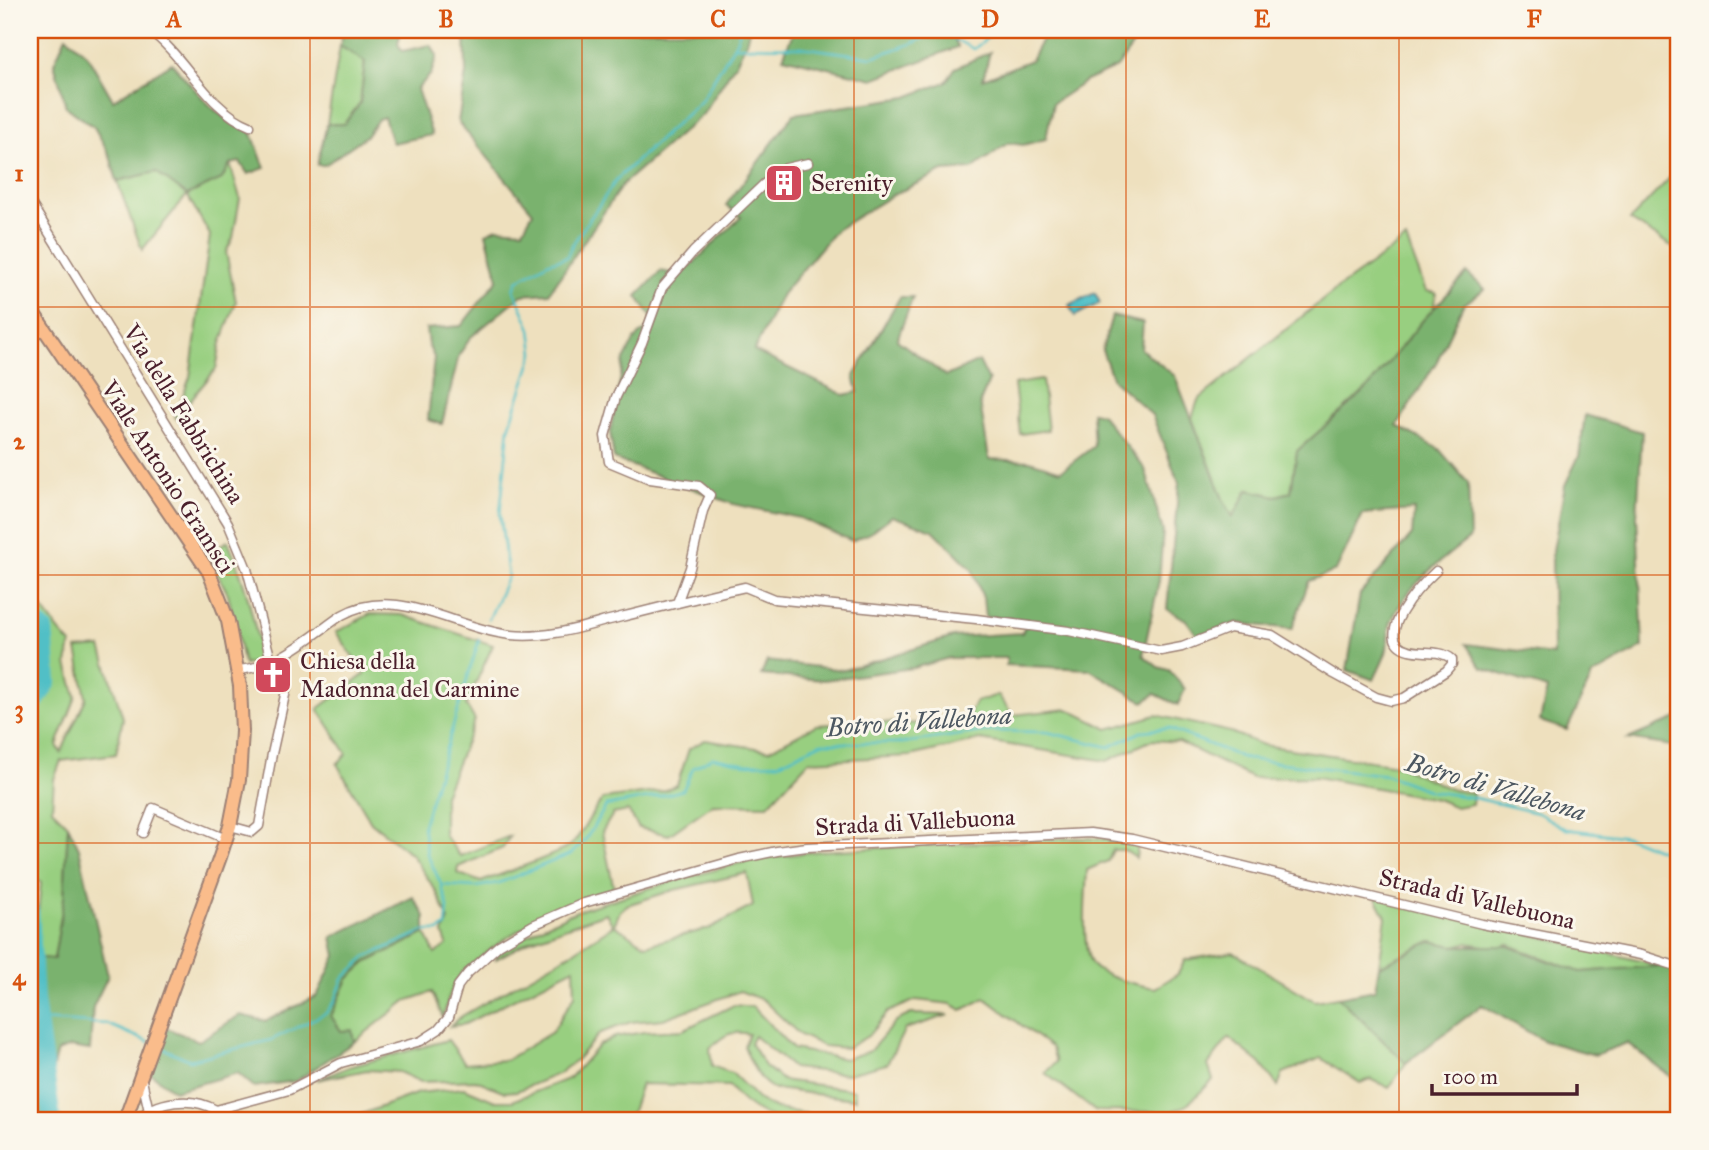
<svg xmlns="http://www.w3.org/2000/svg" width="1709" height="1150" font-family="'IM FELL Great Primer',serif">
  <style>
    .green { fill: #98cf80; stroke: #717756; stroke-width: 2; fill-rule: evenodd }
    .forest { fill: #7ab26e; stroke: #62684c; stroke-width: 2 }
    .water { fill: #51bfc6; stroke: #4e6f78; stroke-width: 2 }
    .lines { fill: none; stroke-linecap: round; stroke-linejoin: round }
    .stream { stroke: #51bfc6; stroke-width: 2.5 }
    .river { stroke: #51bfc6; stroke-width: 18 }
    .street-casing { stroke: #9c8074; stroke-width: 11 }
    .primary-casing { stroke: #9c8074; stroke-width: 16 }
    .street { stroke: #fff; stroke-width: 8 }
    .primary { stroke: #fabc8b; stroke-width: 12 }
    .grid { fill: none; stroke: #d8530f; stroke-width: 2; stroke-opacity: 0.55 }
    .labels { text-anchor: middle; stroke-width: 6; stroke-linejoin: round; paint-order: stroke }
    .poi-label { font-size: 24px; fill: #4a1f2b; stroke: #fbf7ec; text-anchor: start }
    .street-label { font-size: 24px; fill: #4a1f2b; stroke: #fbf7ec }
    .water-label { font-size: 26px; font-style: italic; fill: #4c5761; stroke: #fbf7ec }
    .neatline { fill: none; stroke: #d8530f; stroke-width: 2.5 }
    .grid-label { font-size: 23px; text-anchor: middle; font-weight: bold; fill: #d8530f }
  </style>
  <rect width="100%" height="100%" fill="#fbf7ec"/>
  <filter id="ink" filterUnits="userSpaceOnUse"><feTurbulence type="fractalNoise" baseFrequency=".0143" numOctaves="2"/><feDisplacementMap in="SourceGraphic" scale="14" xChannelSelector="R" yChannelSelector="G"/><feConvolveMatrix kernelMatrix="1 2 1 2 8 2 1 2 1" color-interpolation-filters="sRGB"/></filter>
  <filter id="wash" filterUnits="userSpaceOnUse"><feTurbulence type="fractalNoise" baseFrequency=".00686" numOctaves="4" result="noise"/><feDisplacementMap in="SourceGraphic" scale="28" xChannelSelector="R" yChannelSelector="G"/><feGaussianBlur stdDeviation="1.57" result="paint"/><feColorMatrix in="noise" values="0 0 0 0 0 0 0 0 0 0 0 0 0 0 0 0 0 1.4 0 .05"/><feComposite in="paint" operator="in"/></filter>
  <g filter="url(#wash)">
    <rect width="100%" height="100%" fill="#eee0be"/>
    <path class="green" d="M340,46l25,15 -5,42 -16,21h-17z
      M230,164l10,34 -7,40 -7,14 10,50 -15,41 -5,26 -29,35 -6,18 -6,-5 15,-40 20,-142 -23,-40 -45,55 -25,-69 39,-9z
      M1679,168v83l-49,-31z
      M1406,239l20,52 10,2 -3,17 -65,78 -71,63 -6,41 -15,4 -28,-6 -15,28 -10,-19 -31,-81 6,-18 136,-109z
      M1042,380l6,50 -28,4 -6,-50z
      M228,541c17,39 26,78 34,120l-18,4 -16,-71 -21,-41z
      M30,594c16,16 25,35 41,50l-4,20 9,33 -19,48 4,8 25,-55 -9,-49 24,-2 22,71 -7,36 -55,7 -7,18 -2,30 16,16 -4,73 -10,61 -20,-1 7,-76 -11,-3z
      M370,614l32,1 91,30 -27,60 9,15 -31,75v40l16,21 50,-20 -7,12 -45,19 -1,6 24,9c17,-7 81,-28 91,-38 14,-15 18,-31 31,-45l60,-8 14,-6 12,-36 16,-9 64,10 47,-25 55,-3 93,3 11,-23 23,-7 15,20 55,-6 40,20 48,-14 74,17 33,13 134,20 56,25 20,3 -1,11 -16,3 -20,-8 -120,-22 -64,1 -73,-36 -27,-2 -45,21 -127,-21 -70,16 -101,5 -41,44 -55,-1 -44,31 -30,-7 -11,-17 -15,3 -11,18 12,57c-49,15 -96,36 -135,70 -6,4 -13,9 -17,14 -11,13 -15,30 -19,45l-11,-26 -26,9 -52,41 -2,-11h-11l-10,-15 17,-37 18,-16 59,-30 10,21 12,-9 -4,-12 6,-13 -13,-29 -24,-36 -41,-33 -34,-58 10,-10 -29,-45 47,-35 -29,-42z
      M1076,838l30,1 32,6 -2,13 -12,-8h-11l-5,11 -21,9c-1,20 -7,84 7,97 13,12 44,18 61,21l23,-14 7,-14 48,-8 82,49 23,-4 68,66 -17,25 -18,-9 -11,4 -39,-25 -38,15 -5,13 -18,-23 -31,-25 -21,27 5,15 -26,25 -17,7 -75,-1 -50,-38 11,-11 -4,-14 -67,-50 -23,12 -11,-6 -35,-4 -28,12 -20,24 -21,12 -24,-2 -23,-11 -37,-35 -23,-9 -77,28 -32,3 -31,11 -24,27 -18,14 -41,17 -12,1 -29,-12 -55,2 -22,-10 -32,-2 -50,10 32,-13 99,-27 17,23 41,-3 46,-28 23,-37 -1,-27 -109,56 -15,2 12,-10 111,-64 40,-26 -7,-13 -75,27 -35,19 1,-5 44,-27 36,-16 89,-28 86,-23 67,-9zM747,873l6,33 -45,23 -62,16 -32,-20 6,-14 7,-6 47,-15z
      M1375,896l286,70 -81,6 -73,-28 -4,5 -36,-6 -14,3 -22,-5 -52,25 7,-49z
      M734,1005l19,2 40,42 52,10 25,-8 26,-30 15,-7 38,1 -44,14 -18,35 -39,10 -55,-6 -39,-32 -4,7 15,23 17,14 73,10v9l-80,-10c-16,-5 -25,-28 -31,-43l5,-12c-19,-4 -25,1 -39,14l2,18 20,7 27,27 17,9 33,5 -2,6c-35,0 -56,-5 -78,-34l-88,-2 -12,36h-283l72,-27 46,-5 31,13h17l58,-23 29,-33 16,-8 29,-5 39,-2z"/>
    <path class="forest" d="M344,30h57l-3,14 4,7 29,-6 6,11 -6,18 -14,15 15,46 -40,8 -8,-26 -6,2 -11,16 -42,30h-8l10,-41h17l16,-21 5,-41 -25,-16z
      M465,30h284l-3,13 -9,18 -34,53 -80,70 -74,109 -27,2 -51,42 -12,18 -17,69 -14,-4 6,-63 -6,-12 -2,-16 35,-3 37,-47 -12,-46 11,-5 26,2 10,-18 -75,-90 8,-49z
      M794,30h159l-2,2 7,15 -85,32 -90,-22z
      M1047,30h97l-27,37 -31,14 -33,22 -7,36 -23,6 -15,-2 -36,26 -29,2 -52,25 -55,34 -54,64 -28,57 90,44 14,-3 -4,-16 46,-79h13l-16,43 49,36 33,-15 10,20 -9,21 9,57 41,2 31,10 33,-25 -2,-34 9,2 44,55 18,62 -4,50 -16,74 15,12 11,3 16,19 -7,16 -23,-11 -11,8 -55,-33 -83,-4 1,-7h-58l-36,10 -89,12 -63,-5 6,-14 77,9 109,-33 69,-4 6,-13 -43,-3 -2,-19 -11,-29 -39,-39 -41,-14 -22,17 -18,8 -52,-23 -67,-14 -119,-45 -4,-27 14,-72 11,-21 20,-17 -18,-26 24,-25 20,4 60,-58 -15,-12 68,-91 113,-17 39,-15 9,-14 35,-16 -7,27 48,-19z
      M66,36l21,19 26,45 59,-37c23,26 44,57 79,68l14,37 -17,6 -8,-12 -10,2 -8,15 -35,16 -31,-23 -39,9 -7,-25 -16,-29 -28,-20 -12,-44z
      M1467,273l18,16 -22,16 -26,56 -40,65 42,23 29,34 2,55c-29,22 -65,49 -79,84 -3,9 -3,18 -4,27 -2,10 -9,21 -13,31l-27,-10 13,-76 52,-59 2,-25 -51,4 -27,57 -27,10 -17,48 -55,-6 -39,13 -12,-16 -19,-11 12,-126 -27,-68 -39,-35 -11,-30 10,-34 31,7 -2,26 34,27 48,123 10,18 15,-27 28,6 15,-4 6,-41 71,-63 55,-68z
      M1585,415l57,17 -5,84 6,131 -51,29 -25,54 -27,-9 7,-32 -65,-21 -16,-24 87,11 -1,-99 13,-71 14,-29z
      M1679,717v30l-51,-8z
      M68,825l11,23 29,128 -15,31 -3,43 -20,-3 -13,5c-9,21 -1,46 2,68h-29v-163l24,2 10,-61z
      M413,897l12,19v17l-60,30 -17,16 -17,37 10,15 11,-1 2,12 -58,39 -42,6 -16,-14 -64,18 -24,-18 16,-45 33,13 41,-26 26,6 51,-25 19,-40 -4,-19z
      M1431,941l22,5h55l72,26 81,-6 18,6v111l-52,-40 -32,12 -51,-14 -62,-36 -76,58 -68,-66 37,-7 4,-24z"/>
    <path class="water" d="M1095,293l5,10 -25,13 -6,-11z"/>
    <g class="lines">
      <path class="stream" d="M734,46l67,1 71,10 39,-13 27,-13 36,18 23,-19
        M489,619l19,-43 -8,-62 9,-86 25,-75 -3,-24 -17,-39 3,-9 30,-18 20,-6 5,-12 45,-66 84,-78 35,-59 4,-12
        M441,884l-14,-30 -4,-29 56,-185
        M38,1020l69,4 42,18
        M155,1045l35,15 81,-20 55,-27 9,-12 8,-22 23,-22 58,-26h15l7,-5 2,-19 -7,-22 35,2 23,-4 72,-29 15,-15 20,-33 55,-10 22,-6 10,-22 20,-11 33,7 33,-1 42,-20h82l84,-12 60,1 62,15 34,-16 25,-3 78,31 141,16 43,16 45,7 63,15 28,16 62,8 42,17 9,1"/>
      <path class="river" d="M30,617l14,13 4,52 -17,26 2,27 -3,26
        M30,911l5,89 17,120"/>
    </g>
  </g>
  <g filter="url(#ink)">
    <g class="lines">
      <defs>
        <path id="street" d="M149,30c36,26 59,80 101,96
          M30,202l198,321 19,46 23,87 14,20 3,10 -15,68 -13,72 -7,6 -22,-6
          M30,338l14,-9
          M677,603l13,-35 13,-57 7,-16 -11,-9 -49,-7 -41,-17 -4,-26 11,-39 26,-54 20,-55 31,-36 71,-68 22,-16 22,-5
          M237,670c40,-2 73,-33 105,-55 54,-31 113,14 169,20 38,4 74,-9 110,-18 41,-10 82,-21 124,-30l29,12 202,20 93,12 92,20 21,-4 48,-19 42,7 62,39 42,23 15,4 13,-3 42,-27 6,-7v-5c-12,-10 -29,-5 -43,-9 -40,-10 13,-66 27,-79
          M143,833l10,-25 73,31
          M141,1076l8,35
          M216,1110l73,-20 52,-27 80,-22 17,-11 11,-13 9,-31 10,-13 31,-28 34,-20 51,-22 155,-44 38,-8 30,-4 283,-14 42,6 350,85 159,31 38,12
          M137,1120c19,-20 55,-24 79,-10
          M210,1120l6,-6v-4"/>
        <path id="primary" d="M30,308l179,264 19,49 12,65 2,45 -3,49 -9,46 -10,31 -95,263"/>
      </defs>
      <use href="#street" class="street-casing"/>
      <use href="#primary" class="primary-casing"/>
      <use href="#street" class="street"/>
      <use href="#primary" class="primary"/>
    </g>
  </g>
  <path class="grid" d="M310,30v1090M582,30v1090M854,30v1090M1126,30v1090M1399,30v1090M30,307h1649M30,575h1649M30,843h1649"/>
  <defs>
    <symbol id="building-square" viewBox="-11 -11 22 22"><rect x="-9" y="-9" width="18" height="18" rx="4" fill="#d1495b" stroke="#fbf7ec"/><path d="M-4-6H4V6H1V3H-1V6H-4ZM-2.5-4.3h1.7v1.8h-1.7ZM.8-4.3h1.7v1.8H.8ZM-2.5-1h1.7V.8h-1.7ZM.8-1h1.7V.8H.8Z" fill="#fff"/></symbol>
    <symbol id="church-square" viewBox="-11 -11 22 22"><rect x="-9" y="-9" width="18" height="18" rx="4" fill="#d1495b" stroke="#fbf7ec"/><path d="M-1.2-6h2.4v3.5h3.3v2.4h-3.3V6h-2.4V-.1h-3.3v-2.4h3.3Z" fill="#fff"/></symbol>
  </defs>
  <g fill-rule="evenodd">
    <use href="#building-square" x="762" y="161" width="44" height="44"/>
    <use href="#church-square" x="251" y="653" width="44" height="44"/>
  </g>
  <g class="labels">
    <g class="poi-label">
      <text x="811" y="191">Serenity</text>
      <text x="300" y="669">Chiesa della<tspan x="300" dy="28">Madonna del Carmine</tspan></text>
    </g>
    <g class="street-label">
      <text transform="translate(184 414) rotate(58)" y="8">Via della Fabbrichina</text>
      <text transform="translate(168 477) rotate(57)" y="8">Viale Antonio Gramsci</text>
      <text transform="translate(915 822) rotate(-3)" y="8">Strada di Vallebuona</text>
      <text transform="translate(1477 899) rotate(13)" y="8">Strada di Vallebuona</text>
    </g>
    <g class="water-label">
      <text transform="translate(919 721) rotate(-4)" y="9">Botro di Vallebona</text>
      <text transform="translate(1496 787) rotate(16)" y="9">Botro di Vallebona</text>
    </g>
  </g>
  <rect width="1709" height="1150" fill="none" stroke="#fbf7ec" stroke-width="77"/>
  <path d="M1432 1084v10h145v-10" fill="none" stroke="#4a1f2b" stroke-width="3.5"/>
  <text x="1443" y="1084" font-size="21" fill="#4a1f2b" stroke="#fbf7ec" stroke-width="5" paint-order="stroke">100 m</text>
  <rect x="38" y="38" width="1632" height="1074" class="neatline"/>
  <g class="grid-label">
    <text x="174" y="27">A</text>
    <text x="446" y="27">B</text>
    <text x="718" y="27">C</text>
    <text x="990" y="27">D</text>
    <text x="1262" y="27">E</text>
    <text x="1534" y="27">F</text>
    <text x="19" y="181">1</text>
    <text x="19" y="449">2</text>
    <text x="19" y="717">3</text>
    <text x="19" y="985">4</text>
  </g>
</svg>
